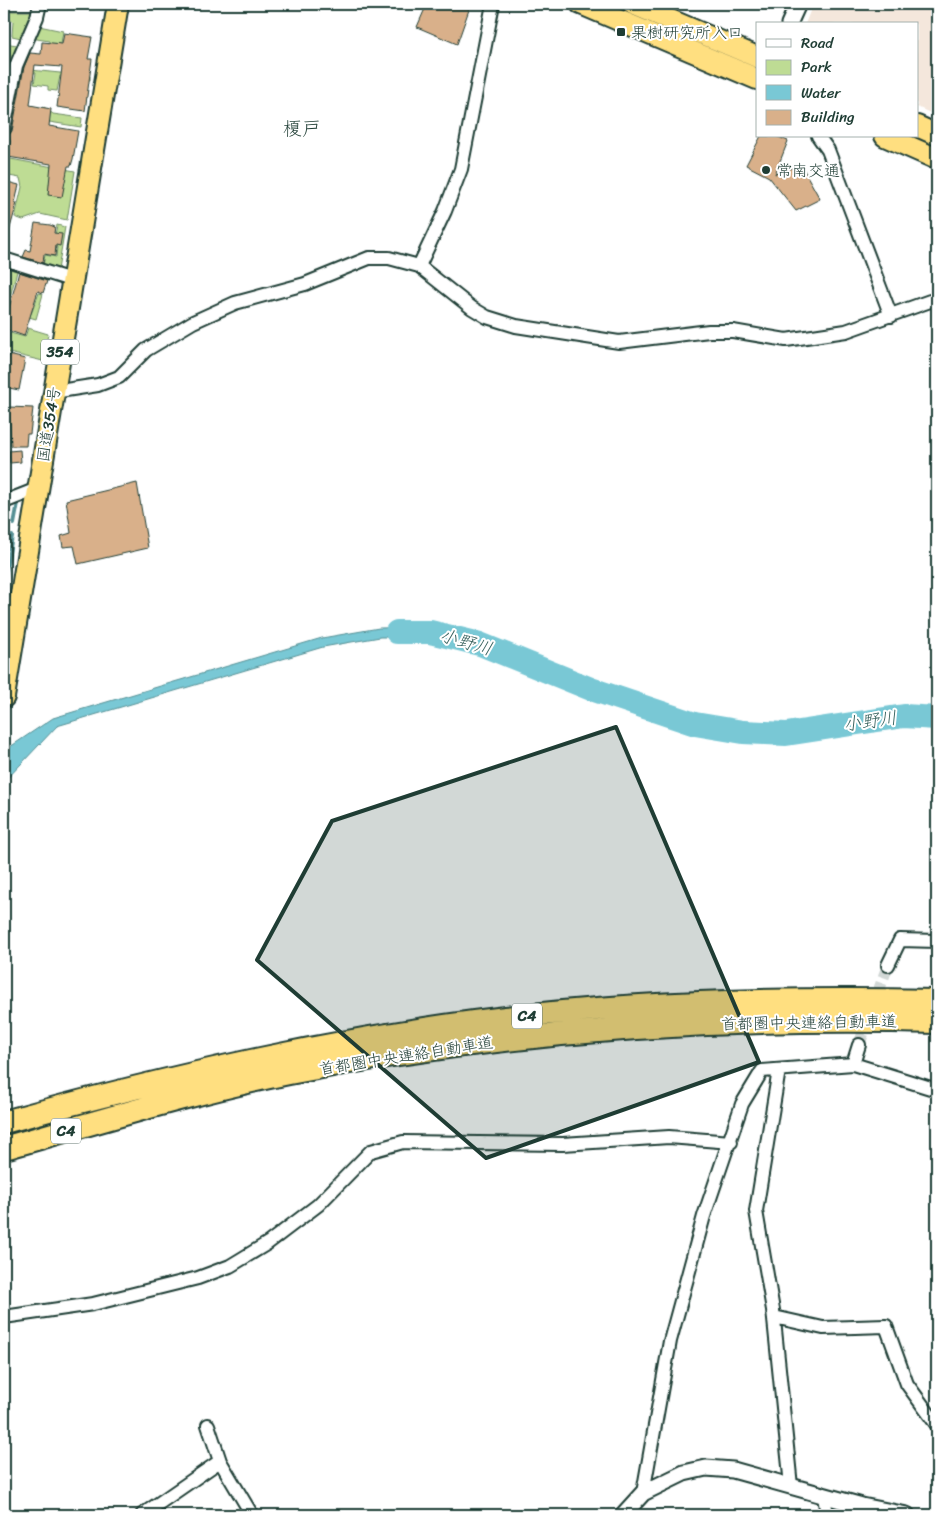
<svg xmlns="http://www.w3.org/2000/svg" width="941" height="1519" font-family="Sriracha,'Klee One',sans-serif">
  <style>
    .built { fill: #f4e7dc }
    .green { fill: #bedc94; stroke: #6e8c64 }
    .water { fill: #79c8d5; stroke: #559095 }
    .lines { fill: none; stroke-linecap: round; stroke-linejoin: round }
    .stream { stroke: #559095; stroke-width: 4 }
    .river { stroke: #79c8d5; stroke-width: 24 }
    .building { fill: #d9b08a; stroke: #1f3d34 }
    .minor-tunnel { stroke: #d2d8d6; stroke-width: 12; stroke-dasharray: 12 6; stroke-linecap: butt }
    .minor-casing { stroke: #1f3d34; stroke-width: 16 }
    .tertiary-casing { stroke: #1f3d34; stroke-width: 19 }
    .trunk-casing { stroke: #1f3d34; stroke-width: 24 }
    .motorway-casing { stroke: #1f3d34; stroke-width: 26 }
    .minor { stroke: #fff; stroke-width: 12 }
    .tertiary { stroke: #fff; stroke-width: 15 }
    .trunk { stroke: #ffdf80; stroke-width: 20 }
    .motorway { stroke: #ffdf80; stroke-width: 22 }
    .marked { fill: #1f3d34; fill-opacity: 0.2; stroke: #1f3d34; stroke-width: 4; stroke-linejoin: round }
    .poi-dot { fill: #1f3d34; stroke: #fff; stroke-width: 2 }
    .labels { text-anchor: middle; stroke-width: 4; stroke-linejoin: round; paint-order: stroke }
    .shield { fill: #fff; stroke: #627771; stroke-width: 1 }
    .shield-label { font-size: 15px; font-weight: bold; fill: #1f3d34 }
    .poi-label { font-size: 16px; fill: #1f3d34; stroke: #fff; text-anchor: start }
    .street-label { font-size: 16px; fill: #1f3d34; stroke: #fff }
    .water-label { font-size: 18px; font-style: italic; fill: #36605c; stroke: #fff }
    .quarter-label { font-size: 19px; fill: #1f3d34; stroke: #fff }
  </style>
  <rect width="100%" height="100%" fill="#fff"/>
  <filter id="ink" filterUnits="userSpaceOnUse"><feTurbulence type="fractalNoise" baseFrequency=".02" numOctaves="2"/><feDisplacementMap in="SourceGraphic" scale="10" xChannelSelector="R" yChannelSelector="G"/><feConvolveMatrix kernelMatrix="1 2 1 2 8 2 1 2 1" color-interpolation-filters="sRGB"/></filter>
  <g filter="url(#ink)">
    <path class="built" d="M813,4h124v112l-20,-9v-83h-112z"/>
    <path class="green" d="M4,11h27l3,2 -13,25 -9,-2 1,-15 -9,-1z
      M39,26l24,5 -2,13 -12,9v-12l-18,-3z
      M4,43l13,2 -13,52z
      M20,69l70,7v4l-30,-4 -3,15 -9,-1v-4l-14,-2 2,-11 -16,-2z
      M44,107l9,7 29,4 -1,9 -38,-6z
      M5,158l70,13 -8,49 -27,-6 -17,6 -8,-3 7,-30 -2,-9 -16,-3z
      M57,225l8,2 -7,43 -15,-4 2,-11 11,2 1,-10 -4,-1z
      M4,264l14,4 -11,39 24,7 8,-21 4,1 -7,25 -32,-9z
      M28,328l20,6 -5,27 -38,-9 -1,1 6,-20 15,4z"/>
    <path class="water" d="M432,627l-4,10h-48l-57,10 -266,79 -53,56v-31l49,-33 269,-80 57,-10z"/>
    <g class="lines">
      <path class="stream" d="M14,524l4,-21
        M4,583l8,-47"/>
      <path class="river" d="M397,632h33l50,12 111,45 104,35 48,8 43,2 118,-18 33,2"/>
    </g>
    <path class="building" d="M427,4h44l-14,40 -40,-17z
      M64,33l28,4 -4,22h4l-7,52 -28,-4 5,-40 -27,-2 -5,40 21,4 -2,17 29,5 -5,28 -2,7h-3l-6,31 -14,-2 3,-31 -43,-7 2,-16 -2,-5 4,-5 12,-64 6,-14 11,1 1,-12 20,2z
      M761,136h15l12,5 -13,33 26,-9 19,34 -24,12 -27,-34 -23,-12z
      M4,181l15,4 -4,18h2l-10,36 -3,-1z
      M35,223l15,2 5,2 -1,6 8,1 -2,12 -4,-1 -1,11 -11,-2 -1,9 -20,-6 3,-7 4,1z
      M19,272l28,9 -4,12 -5,-2 -14,45 -20,-7v-11h2z
      M9,355l16,4 -6,31 -15,-3z
      M9,407l24,1 -3,26h-3l-1,12h-15z
      M20,450l1,12 -11,1 -1,-12z
      M137,483l11,65 -70,16 -4,-18 -11,1 -2,-11 10,-3 -5,-33z"/>
    <g class="lines">
      <path class="minor-tunnel" d="M859,1045l29,-80"/>
      <defs>
        <path id="minor" d="M4,129l12,-63 21,-49 3,-13
          M818,136l10,14 63,166
          M4,259l67,21
          M419,266l26,-55 16,-42 32,-165
          M53,392l45,-7 21,-8 27,-27 47,-28 42,-19 70,-19 64,-26h20l30,8 53,42 15,9 29,9 103,16 90,-11h24l53,9 60,-9 84,-30 7,1
          M4,502l33,-13
          M888,965l12,-25 37,1
          M853,1064l6,-19
          M779,1070l-23,141 17,99 18,176
          M4,1317l89,-13 105,-26 32,-12 38,-23 50,-38 53,-54 32,-9 160,2 106,-7 62,5
          M774,1317l49,11 63,-2 21,58 30,41
          M208,1425l12,36 32,54
          M643,1493l27,-152 34,-125 38,-112 20,-33 91,-7 84,26
          M824,1496l3,19
          M142,1515l78,-54"/>
        <path id="tertiary" d="M789,24l9,-20
          M623,1515l20,-22 41,-20 22,-5 27,2 129,36 45,9"/>
        <path id="trunk" d="M581,4l176,75
          M633,4l124,53
          M917,126l20,9
          M885,136l52,23
          M4,697l114,-693"/>
        <path id="motorway" d="M4,1122c164,-45 332,-84 502,-104 142,-17 288,-20 431,-17
          M4,1148c94,-26 189,-56 285,-75 213,-41 431,-57 648,-51"/>
      </defs>
      <use href="#minor" class="minor-casing"/>
      <use href="#tertiary" class="tertiary-casing"/>
      <use href="#trunk" class="trunk-casing"/>
      <use href="#motorway" class="motorway-casing"/>
      <use href="#minor" class="minor"/>
      <use href="#tertiary" class="tertiary"/>
      <use href="#trunk" class="trunk"/>
      <use href="#motorway" class="motorway"/>
    </g>
  </g>
  <path class="marked" d="M616,727l143,335 -273,96 -229,-198 75,-139z"/>
  <g class="poi-dot">
    <rect x="616" y="27" width="10" height="10" rx="2.5"/>
    <circle cx="766" cy="170" r="5"/>
  </g>
  <g class="labels">
    <g class="shield">
      <rect x="41" y="339.5" width="38" height="25" rx="4"/>
      <rect x="512" y="1003.5" width="30" height="25" rx="4"/>
      <rect x="51" y="1118.5" width="30" height="25" rx="4"/>
    </g>
    <g class="shield-label">
      <text x="60" y="357">354</text>
      <text x="527" y="1021">C4</text>
      <text x="66" y="1136">C4</text>
    </g>
    <g class="poi-label">
      <text x="631" y="38">果樹研究所入口</text>
      <text x="776" y="176">常南交通</text>
    </g>
    <g class="street-label">
      <text transform="translate(48 424) rotate(-81)" y="6">国道354号</text>
      <text transform="translate(809 1022) rotate(-1)" y="6">首都圏中央連絡自動車道</text>
      <text transform="translate(406 1055) rotate(-9)" y="6">首都圏中央連絡自動車道</text>
    </g>
    <g class="water-label">
      <text transform="translate(466 642) rotate(16)" y="6">小野川</text>
      <text transform="translate(870 721) rotate(-8)" y="6">小野川</text>
    </g>
    <g class="quarter-label">
      <text x="302" y="135">榎戸</text>
    </g>
  </g>
  <rect width="941" height="1519" fill="none" stroke="#fff" stroke-width="20"/>
  <rect x="10" y="10" width="921" height="1499" fill="none" stroke="#1f3d34" stroke-width="2" filter="url(#ink)"/>
  <rect x="756" y="22" width="162" height="115" fill="#ffffff" stroke="#a5b1ae"/>
  <rect x="766" y="39" width="25" height="8" fill="#ffffff" stroke="#a5b1ae"/>
  <text x="801" y="48" font-size="15" fill="#1f3d34">Road</text>
  <rect x="766" y="60" width="25" height="15" fill="#bedc94" stroke="#a5b1ae"/>
  <text x="801" y="72" font-size="15" fill="#1f3d34">Park</text>
  <rect x="766" y="85" width="25" height="15" fill="#79c8d5" stroke="#a5b1ae"/>
  <text x="801" y="98" font-size="15" fill="#1f3d34">Water</text>
  <rect x="766" y="110" width="25" height="15" fill="#d9b08a" stroke="#a5b1ae"/>
  <text x="801" y="122" font-size="15" fill="#1f3d34">Building</text>
</svg>
